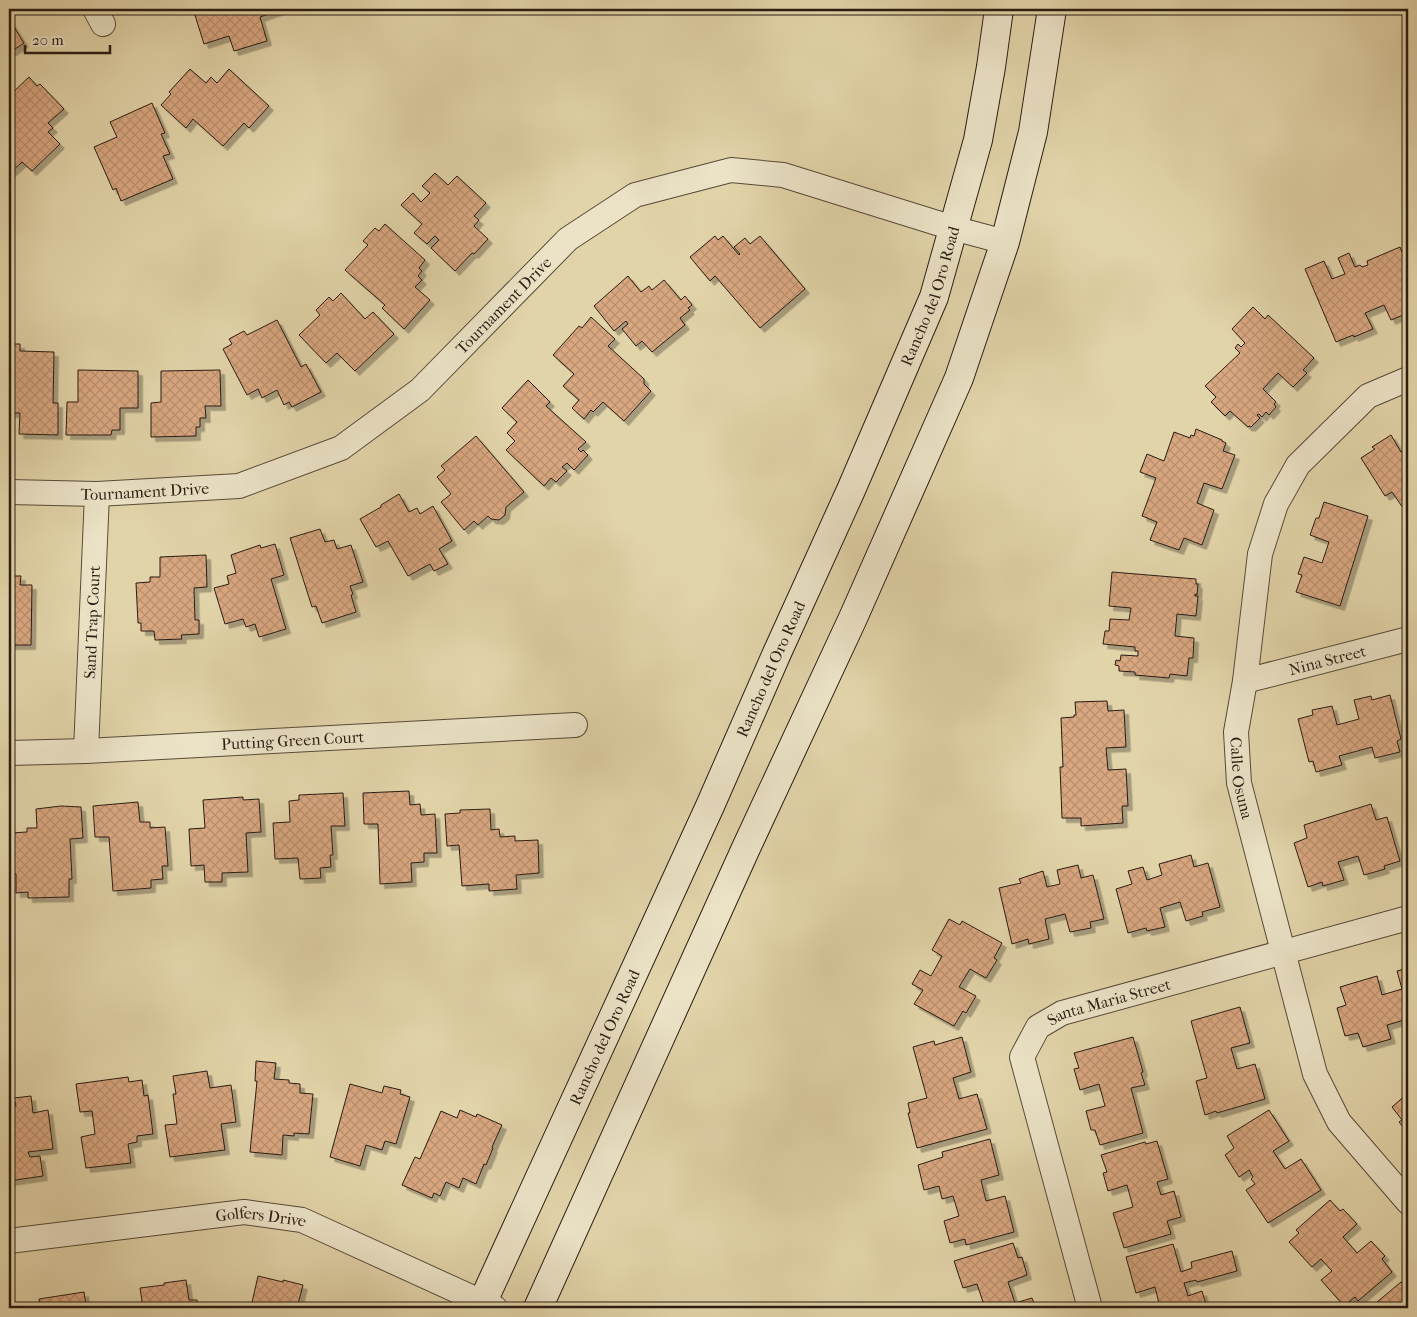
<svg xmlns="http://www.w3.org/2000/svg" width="1417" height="1317" font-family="'IM FELL French Canon',serif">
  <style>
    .building { fill: url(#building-cross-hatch); stroke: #291c13; filter: url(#shadow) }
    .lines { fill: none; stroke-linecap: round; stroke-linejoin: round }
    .minor-casing { stroke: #574a38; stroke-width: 26 }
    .secondary-casing { stroke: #291c13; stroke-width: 30 }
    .minor { stroke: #ece3c7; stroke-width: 24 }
    .secondary { stroke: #ece3c7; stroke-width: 28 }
    .labels { text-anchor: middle; stroke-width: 4.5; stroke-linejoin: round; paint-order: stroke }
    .street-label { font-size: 16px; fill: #291c13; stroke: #ece3c7 }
  </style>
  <defs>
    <pattern id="building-cross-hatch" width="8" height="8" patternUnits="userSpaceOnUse" patternTransform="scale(1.25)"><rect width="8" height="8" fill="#d9a780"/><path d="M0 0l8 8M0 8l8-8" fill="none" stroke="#ba8f6e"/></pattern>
    <filter id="shadow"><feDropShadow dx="4.5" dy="4.5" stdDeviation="0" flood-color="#0004"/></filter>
  </defs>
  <rect width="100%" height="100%" fill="#e2d4a9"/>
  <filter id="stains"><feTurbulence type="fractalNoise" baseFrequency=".004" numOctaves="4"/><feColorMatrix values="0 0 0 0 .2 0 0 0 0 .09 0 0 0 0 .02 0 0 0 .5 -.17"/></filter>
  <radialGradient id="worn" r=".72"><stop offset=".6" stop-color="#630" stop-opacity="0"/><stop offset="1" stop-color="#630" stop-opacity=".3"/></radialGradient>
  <path class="building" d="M193,9h87v1l-20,7 7,24 -33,10 -5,-15 -25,8z
    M9,19l15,24 -15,10z
    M190,69l16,14 5,-6 6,6 12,-14 40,37 -20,22 -5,-5 -21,23 -30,-27 -7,9 -25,-23 10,-11 -2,-2z
    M29,77l8,9 3,-2 24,25 -16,14 5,5 -5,4 12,12 -28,27 -10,-9 -12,11 -1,-2v-62l3,-2 -3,-4v-7z
    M152,103l13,30 -4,1 9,20 -7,2 10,23 -52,22 -5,-13 -3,2 -19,-43 23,-10 -7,-15z
    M435,173l13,12 9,-9 29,27 -12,13 5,4 -5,6 14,13 -14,15 -2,-1 -17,18 -24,-23 8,-8 -4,-4 -8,8 -13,-11 8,-9 -21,-19 12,-12 8,9 9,-9 -8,-7z
    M385,224l40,36 -6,8 3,3 -4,5 4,4 -7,7 15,13 -26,29 -22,-21 3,-3 -40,-35 23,-25 -5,-4 12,-13 4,3z
    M715,236l3,4 5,-4 16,19 1,-1 -6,-7 11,-9 5,6 10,-8 45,53 -45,39 -45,-52 -5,5 -20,-24z
    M1400,247l8,19v47l-17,7 -7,-15 -19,8 8,16 -19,8 -1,-2 -17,7 -31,-73 19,-8 8,18 13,-5 -7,-16 11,-5 6,14 5,-2 2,2 6,-2 -1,-4z
    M628,276l13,16 8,-6 3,4 12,-10 17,20 4,-4 7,9 -4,3 2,2 -10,8 5,7 -33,27 -10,-11 -6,5 -14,-17 6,-5 -2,-3 -12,10 -20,-25z
    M341,293l24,26 8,-7 21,22 -39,37 -18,-18 -11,10 -27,-28 21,-20 -4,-5 13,-13 4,4z
    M1253,307l12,12 3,-4 46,43 -11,12 4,3 -14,14 -15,-14 -15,16 13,13 -2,2 2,3 -7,8 -3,-3 -4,5 -3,-3 -2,1 3,3 -9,9 -2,-1 -1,1 -18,-16 -5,5 -14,-14 5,-5 -11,-11 35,-33 -5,-5 3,-4 3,3 4,-4 -13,-14z
    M591,317l24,22 -7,7 36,33v5l7,7 -27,30 -21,-19 -10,10 -2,-2 -7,9 -12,-11 7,-8 -16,-14 11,-12 -21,-19 26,-29 3,2z
    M277,320l24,47 5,-3 15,28 -29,15 -3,-5 -5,3 -7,-15 -15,8 -4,-9 -11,6 -24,-46 9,-5 -3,-5 15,-8 3,4z
    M9,344h11v7l34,1 -1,51h5v32l-39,-1 1,-21h-11z
    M78,370l60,1v37h-18v22h-8l-1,5h-45l1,-33h11z
    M220,370l1,36h-16l1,12h-6v9h-4v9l-45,1v-34l10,-1v-31z
    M528,380l22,22 -4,4 40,36 -8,7 3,3 2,-2 5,5 -14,15 -7,-7 -5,4 5,4 -11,11 -5,-4 -7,8 -38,-36 9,-9 -8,-8 10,-11 -15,-14z
    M1196,429l26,11v1l4,2 -3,8 12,4 -13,34 -18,-6 -7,20 17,7 -12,35 -18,-7 -5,12 -29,-10 7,-18 -15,-6 14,-38 -16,-6 7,-18 17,7 10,-29 16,6 1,-3 3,1z
    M1391,435l10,17 7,-5v58l-5,3 -11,-16 -7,4 -24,-38 14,-9 -3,-2z
    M476,436l48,56 -18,15 -1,8 -6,5 -8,-1 -3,-3 -10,9 -4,-4 -10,9 -23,-28 10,-8 -14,-17 8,-7 -4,-4z
    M399,494l10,18 8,-4 3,6 13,-8 19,35 -13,8 9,15 -14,7 -4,-7 -22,12 -20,-35 -12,6 -16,-28 21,-12v-2z
    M1324,502l44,14 -28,90 -44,-14 6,-17 -4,-1 6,-17 18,6 7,-21 -19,-7 6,-17h3z
    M320,529l5,13 9,-2 3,9 14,-4 12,37 -13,4 3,8 -2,1 5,17 -34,11 -6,-17 -4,1 -22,-69z
    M275,544l9,31 -13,4 15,50 -27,8 -4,-13 -9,3 -3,-8 -18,5 -11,-36 15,-4 -2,-8 9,-3 -5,-18 29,-10 1,3z
    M206,555l1,32 -13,1 1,32h4v14l-18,1 1,4 -27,1 -1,-9h-13v-8h-3l-2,-40 14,-1v-5h10v-20z
    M1112,572l84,7v5h2l-1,11 -2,-1v2h3l-2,20 -19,-2 -2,22 19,2 -1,20h-4l-2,18 -17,-2 -1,4 -34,-3v-3l-16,-1v-5l-4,-1 1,-5 4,1 1,-6 17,1v-5h-3v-4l-32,-3 2,-13h4l1,-12 19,1 2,-12 -22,-2z
    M9,576h12l-1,9h12l-1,60h-22z
    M1390,695l11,44 -4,2 3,11 -25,6 -3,-11 -33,9 3,9 -26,7 -3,-11 -4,1 -11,-43 15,-4 -1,-5 20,-4 5,19 22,-6 -5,-19 17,-4 1,4z
    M1107,701l1,10 16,-1 2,37 -20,1 2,22 18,-1 2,37h-6l1,17 -42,3v-8h-19l-2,-51h3l-2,-49 13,-1v-2h2l-1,-13z
    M409,791l1,14 10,-1 1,11 14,-1 2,39h-13v9l-13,1 1,19 -32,2 -2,-60h-14l-1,-31z
    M343,793l2,33h-14l2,29h-3l1,12 -11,1 1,10 -21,1 -2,-21 -23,1 -2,-36 17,-1 -1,-21 10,-1v-5z
    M243,797v3l16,-1 2,33 -15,1 2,39 -26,1v9h-17l-1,-17 -13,1 -2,-37 16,-1 -2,-28z
    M138,802l2,20h10v6l15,-1 3,39h-6l1,13 -12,1v8l-38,3 -4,-54h-14l-2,-31z
    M1371,804l5,16 11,-3 13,44 -16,5 1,3 -21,6 -6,-19 -20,6 6,18 -21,6 -1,-4 -14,5 -14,-44 13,-5 -3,-13z
    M61,806l20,1 2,31 -13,1 2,40h-3v18l-41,1v-6l-12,1v-19h-3l-2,-41 16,-1v-4h10l-1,-19z
    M490,809l1,21 8,-1 1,8 15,-1v5l23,-1 1,33 -23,2 1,14 -28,2v-7l-27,2 -3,-41 -12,1 -2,-32 15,-1v-3z
    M1191,855l3,12 14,-4 12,44 -18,5 1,4 -17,5 -6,-19 -20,6 5,19 -18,4 -1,-3 -18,5 -12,-44 16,-5 -4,-13 15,-4 4,13 15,-5 -3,-11z
    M1078,865l3,13 12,-3 11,44 -14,3 1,6 -21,4 -5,-18 -20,5 4,20 -20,5 -1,-5 -16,5 -13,-56 22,-5 -2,-4 24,-8 4,16 13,-3 -3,-14z
    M949,919l11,6 2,-4 40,22 -8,15 3,2 -11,18 -16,-9 -11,18 17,9 -10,17 -3,-2 -9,15 -40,-22 9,-14 -11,-6 8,-14 11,6 11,-20 -10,-6z
    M1408,968v52v-1l-21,6 4,14 -28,8 -5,-14 -13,3 -8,-28 9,-3 -6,-18 37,-11 5,19 20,-6 -5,-18z
    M1240,1007l10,36 -19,5 6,21 18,-5 10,35 -48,14 -1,-2 -11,4 -9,-34 11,-3 -16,-57z
    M962,1037l9,35 -18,6 6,21 18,-5 10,35 -70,19 -9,-35h2l-2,-10 19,-5 -14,-51 21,-6 1,4z
    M1133,1037l10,35 -2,1 4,12 -14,3 12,45 -43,12 -5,-15h-4l-5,-19 19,-5 -6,-22 -19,6 -6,-21 5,-1 -5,-15z
    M256,1061l20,2 -2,16 15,1v3l11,1v9l13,1 -4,40 -15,-1v3l-11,-1 -1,20 -32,-3 7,-71h-2z
    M207,1071l3,17 21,-3 5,37 -15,2 4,26 -55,7 -5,-32 12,-1 -4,-30h3l-3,-18z
    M128,1077l1,5 13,-2 2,16 4,-1 5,39 -16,2v6l-9,2 3,19 -45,5 -5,-31 14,-3 -3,-23 -12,1 -4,-28z
    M350,1084l32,9 2,-7 17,4 -1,4 10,3 -14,47 -11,-3 -3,9 -16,-5 -6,21 -30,-9z
    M1408,1093v40l-9,-11 3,-2 -10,-13z
    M31,1096l2,17 15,-3 5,39 -25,3 2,5 10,-1 3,20 -34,5v-74l7,-1 -2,-8z
    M460,1110l16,7 1,-3 25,11 -10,22 1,1 -7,17 -2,-1 -8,20 -13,-6 -4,10 -13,-6 -6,14 -6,-3 -2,5 -30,-13 13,-28 5,2 21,-48 16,7z
    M1269,1110l20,31 -16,10 12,18 16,-10 20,31 -53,33 -22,-33 9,-6 -4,-5 2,-2 -4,-7 -10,7 -14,-22 9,-7 -7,-12z
    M990,1139l9,36 -18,5 5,21 19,-5 9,36 -48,13 -1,-6 -15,4 -6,-22 15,-5 -6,-20 -11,3 -3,-13 -15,4 -6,-25 25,-8 -1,-5z
    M1157,1141l11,38 -11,3 4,13 13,-4 7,26 -14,4 4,13 -47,14 -11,-35 20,-6 -6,-22 -19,6 -5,-18 4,-1 -6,-17 44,-13 1,2z
    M1330,1200l10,11 3,-2 14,15 -14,13 14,16 14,-12 14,15 -3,3 10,13 -34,29 -3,-4 -11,9 -23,-26 11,-9 -11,-12 -9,8 -23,-25 10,-9 -3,-3z
    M1013,1243l5,15 4,-1 5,18 -19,7 7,21 17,-5 4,10h-53h2l-8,-24 -14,4 -9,-27z
    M1173,1244l8,28 11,-4 -1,-6 41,-11 5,20 -40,11 -1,-2 -12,3 4,13 14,-5 5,17h-47l-5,-21 -19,6 -10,-36z
    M258,1276l25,6v-2l20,5 -5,19 9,2v2h-50l-6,-1z
    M186,1280l3,20h8l1,5 13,-2 3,5h-71l-3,-20 24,-3v-2z
    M1401,1282l7,8v18h-38z
    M84,1292l2,14 10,-1v3h-56l-1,-9z"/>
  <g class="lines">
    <defs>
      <g id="minor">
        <path d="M95,9l8,15"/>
        <path id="s1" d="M1408,379l-40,17 -70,69 -22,39 -16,50 -15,127 -9,51 3,51 76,291 24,48 69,80"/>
        <path id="s2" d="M9,492l88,2 142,-8 102,-38 79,-58 148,-151 67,-44 96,-25 52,5 170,53 52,14"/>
        <path id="s3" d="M1245,681l163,-42"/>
        <path id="s4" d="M86,751l11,-257"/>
        <path id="s5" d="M9,753l77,-2 489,-26"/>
        <path id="s6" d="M9,1241l235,-29 58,8 193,88"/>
        <path id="s7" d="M1090,1308l-68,-251 16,-30 24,-14 346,-95"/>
      </g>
      <g id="secondary">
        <path id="s8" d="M480,1308l230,-502 67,-153 74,-163 83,-193 44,-157 13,-73 8,-58"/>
        <path d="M538,1308l208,-460 107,-230 106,-240 46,-136 28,-110 19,-123"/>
      </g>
    </defs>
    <use href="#minor" class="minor-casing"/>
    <use href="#secondary" class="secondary-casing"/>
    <use href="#minor" class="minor"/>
    <use href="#secondary" class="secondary"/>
  </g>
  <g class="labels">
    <g class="street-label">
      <text dy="6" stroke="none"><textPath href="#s8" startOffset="1108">Rancho del Oro Road</textPath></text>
      <text dy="6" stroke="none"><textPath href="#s2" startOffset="556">Tournament Drive</textPath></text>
      <text dy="6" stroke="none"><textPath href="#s2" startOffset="136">Tournament Drive</textPath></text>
      <text dy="6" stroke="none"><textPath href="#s4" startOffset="129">Sand Trap Court</textPath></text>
      <text dy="6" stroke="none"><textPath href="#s3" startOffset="85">Nina Street</textPath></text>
      <text dy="6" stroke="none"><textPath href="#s8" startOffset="702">Rancho del Oro Road</textPath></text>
      <text dy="6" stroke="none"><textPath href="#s5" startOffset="284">Putting Green Court</textPath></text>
      <text dy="6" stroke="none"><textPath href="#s1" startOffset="465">Calle Osuna</textPath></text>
      <text dy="6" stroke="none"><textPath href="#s7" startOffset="370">Santa Maria Street</textPath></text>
      <text dy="6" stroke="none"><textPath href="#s8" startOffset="298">Rancho del Oro Road</textPath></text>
      <text dy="6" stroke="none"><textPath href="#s6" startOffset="254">Golfers Drive</textPath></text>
    </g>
  </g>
  <rect width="1417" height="1317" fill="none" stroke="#e2d4a9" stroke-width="30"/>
  <rect x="10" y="10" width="1397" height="1297" fill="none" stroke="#291c13" stroke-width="2.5"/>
  <rect x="15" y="15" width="1387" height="1287" fill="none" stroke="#291c13"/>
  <path d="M25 45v8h85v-8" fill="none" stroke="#291c13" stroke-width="2.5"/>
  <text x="32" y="45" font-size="15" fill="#291c13" stroke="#ece3c7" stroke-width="4" paint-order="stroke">20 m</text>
  <rect width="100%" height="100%" filter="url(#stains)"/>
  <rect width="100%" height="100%" fill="url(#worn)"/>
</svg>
